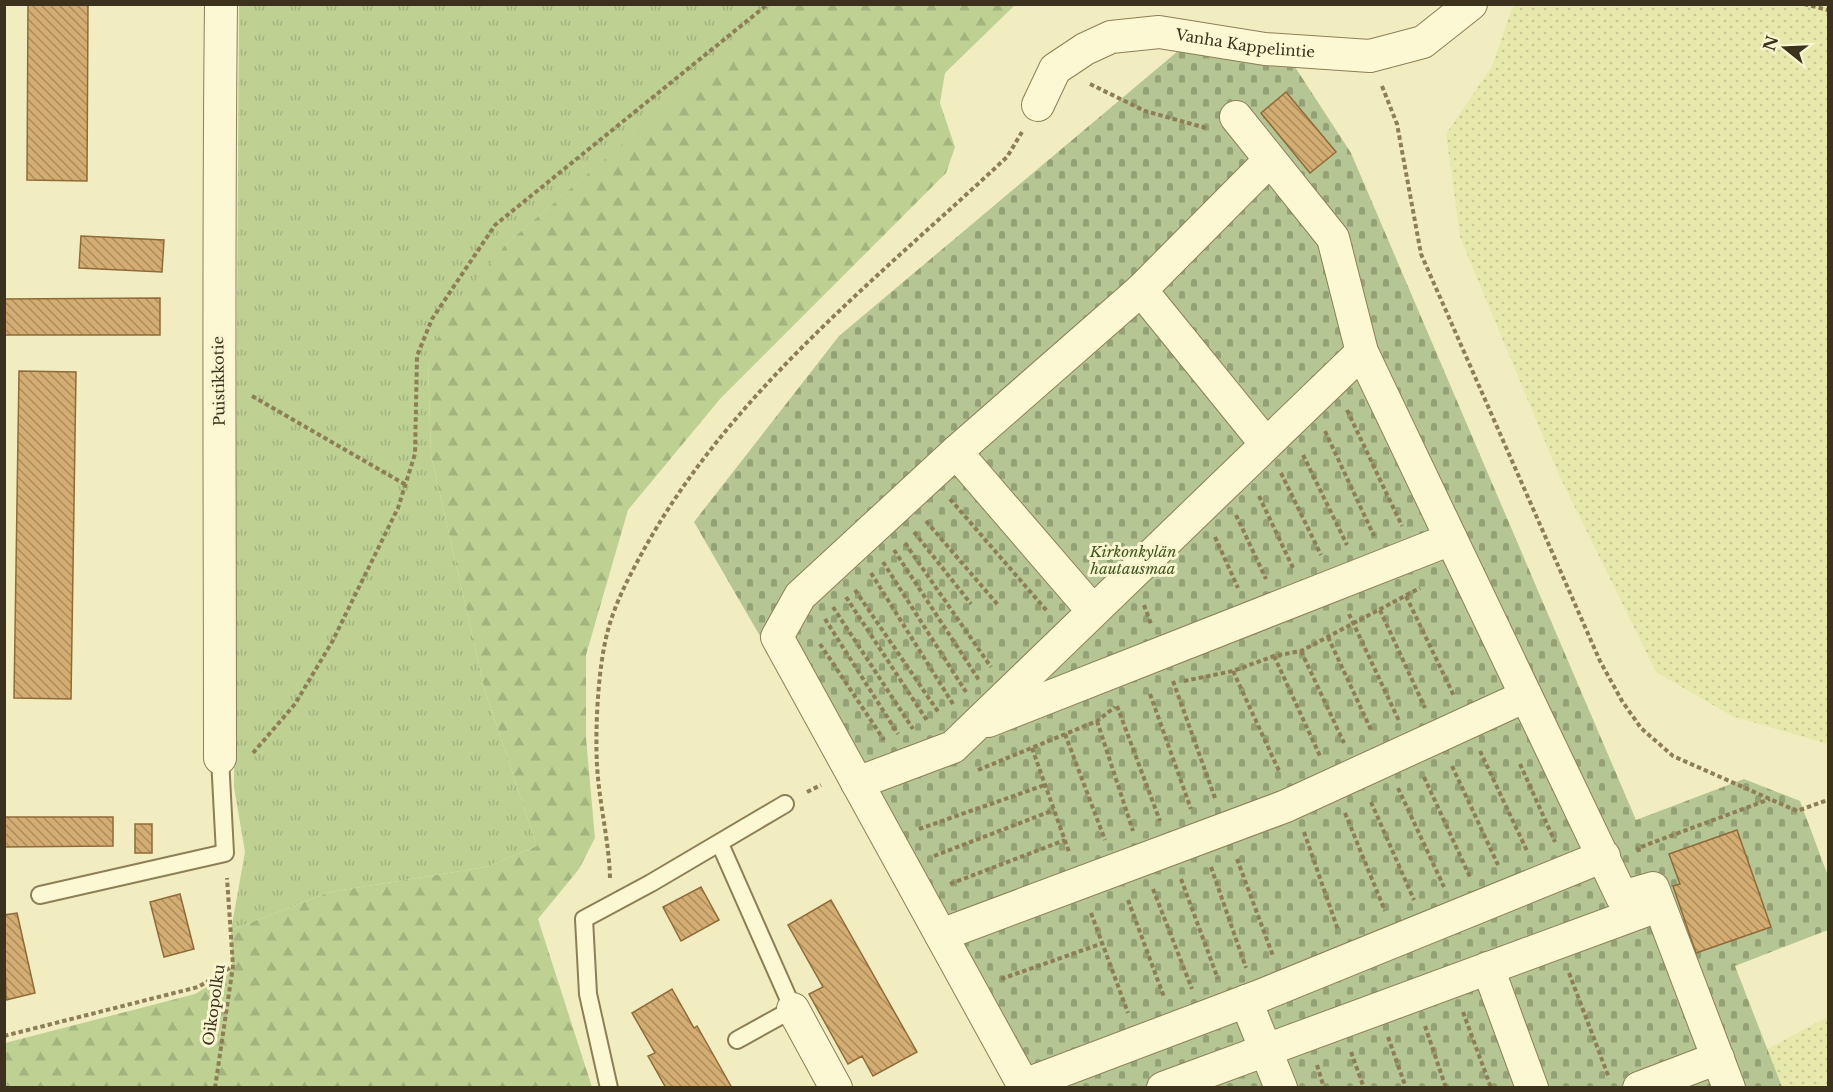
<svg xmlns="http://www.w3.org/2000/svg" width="1833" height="1092" font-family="'Libre Baskerville',serif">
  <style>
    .farmland { fill: url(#farmland-dots) }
    .grass { fill: url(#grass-tufts) }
    .forest { fill: url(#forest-firs) }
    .cemetery { fill: url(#cemetery-stones) }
    .building { fill: url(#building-back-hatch); stroke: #8e6b39; stroke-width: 1.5 }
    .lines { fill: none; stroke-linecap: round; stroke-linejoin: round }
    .lane-casing { stroke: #8d7e56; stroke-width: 20 }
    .street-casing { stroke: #8d7e56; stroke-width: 34 }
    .path { stroke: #8d7e56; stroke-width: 4; stroke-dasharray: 4.5 3; stroke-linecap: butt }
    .lane { stroke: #fcf8d4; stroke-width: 16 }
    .street { stroke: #fcf8d4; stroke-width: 32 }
    .labels { text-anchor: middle; stroke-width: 6; stroke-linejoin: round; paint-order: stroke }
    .street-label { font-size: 15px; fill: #3b311c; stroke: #f9f5d0 }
    .park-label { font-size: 15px; font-style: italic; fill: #405920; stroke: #f9f5d0 }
  </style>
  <defs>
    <pattern id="farmland-dots" width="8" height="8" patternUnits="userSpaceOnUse" patternTransform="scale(1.5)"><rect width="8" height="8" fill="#e7e8ac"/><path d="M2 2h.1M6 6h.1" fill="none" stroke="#c7c793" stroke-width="1.8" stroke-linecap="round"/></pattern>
    <pattern id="grass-tufts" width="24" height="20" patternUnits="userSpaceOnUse" patternTransform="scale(1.5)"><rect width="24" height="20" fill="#bed193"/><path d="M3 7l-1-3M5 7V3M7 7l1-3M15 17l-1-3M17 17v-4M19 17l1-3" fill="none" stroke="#a4b47e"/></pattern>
    <pattern id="forest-firs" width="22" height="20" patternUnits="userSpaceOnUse" patternTransform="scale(1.5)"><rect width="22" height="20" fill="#bed193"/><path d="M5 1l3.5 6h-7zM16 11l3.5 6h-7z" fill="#a4b47e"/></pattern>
    <pattern id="cemetery-stones" width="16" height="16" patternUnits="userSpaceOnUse" patternTransform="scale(1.5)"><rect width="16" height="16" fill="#b5c593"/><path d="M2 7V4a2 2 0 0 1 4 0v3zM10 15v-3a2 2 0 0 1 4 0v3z" fill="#94a177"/></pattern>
    <pattern id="building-back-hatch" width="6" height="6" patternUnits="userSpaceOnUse" patternTransform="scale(1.5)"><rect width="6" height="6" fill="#d4ad72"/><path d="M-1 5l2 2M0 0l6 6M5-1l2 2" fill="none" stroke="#ad8d5d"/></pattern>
  </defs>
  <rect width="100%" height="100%" fill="#f2edc0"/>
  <path class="farmland" d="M1516,5h312v739l-96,-28 -76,-44 -97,-197 -99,-238 -14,-103 46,-68 20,-58z
    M1828,1017v70h-46l-15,-38z"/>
  <path class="grass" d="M239,5h547l-279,238 -79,119 3,93 54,236 52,155 -51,21 -156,25 -99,38 14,-78 -11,-65z"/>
  <path class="forest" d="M786,4l229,1 -70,68 -5,30 15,44 -9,26 -226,226 -92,111 -42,145v83l9,100 -16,31 -41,50 54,168h-587v-44l190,-49 33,-20 4,-8 -1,-36 99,-38 156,-25 51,-21 -52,-155 -54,-236 -3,-92 18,-46 61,-74z"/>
  <path class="cemetery" d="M1184,46l111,21 56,86 285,667 108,-41 56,22 28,75v54l-93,36 47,121h-761l-327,-565 145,-186z"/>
  <path class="building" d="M28,4h60l-1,177 -60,-1z
    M1286,92l50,60 -26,21 -49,-60z
    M81,236l83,4 -2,32 -83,-4z
    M160,298v37h-156v-36z
    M19,371l57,1 -5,327 -57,-1z
    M4,817h109v29l-109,1z
    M135,824h17v29h-17z
    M1737,830l34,97 -75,26 -23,-67 7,-2 -11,-30z
    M701,887l18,33 -38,21 -18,-34z
    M180,894l14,55 -30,8 -14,-55z
    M831,900l86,152 -44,24 -11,-20 -14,8 -39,-70 14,-7 -35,-62z
    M17,913l18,80 -29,7 -2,-85z
    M672,989l22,39 3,-2 35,62h-66l-18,-32 7,-3 -23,-40z"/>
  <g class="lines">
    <defs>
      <path id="lane" d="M720,844l73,165 -56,31
        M40,895l185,-42 -5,-95
        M609,1088l-21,-94 -4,-75 67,-36 134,-79"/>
      <g id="street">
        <path id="s1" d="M1038,105l17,-36 30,-20 26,-12 48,-5 106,17 105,7 53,-14 48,-38"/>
        <path d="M1236,117l97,121 29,114 260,545 31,-9 76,200"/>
        <path d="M1141,290l125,154"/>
        <path d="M956,452l137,159"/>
        <path d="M988,721l463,-182"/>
        <path d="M220,758c0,-251 -2,-502 1,-754"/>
        <path d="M857,783l96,-36 409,-395"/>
        <path d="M941,935l345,-129 240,-110"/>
        <path d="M1488,968l44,120"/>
        <path d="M1246,1001l35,87"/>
        <path d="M793,1009l43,79"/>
        <path d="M1024,1085l233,-88 347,-141"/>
        <path d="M1025,1088l-248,-451 23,-41 156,-144 185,-162 129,-130"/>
        <path d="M1163,1088l481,-177 7,-19"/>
        <path d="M1639,1088l79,-30"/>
      </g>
    </defs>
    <use href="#lane" class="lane-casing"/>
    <use href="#street" class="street-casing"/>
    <path class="path" d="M1804,4l24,6
      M1090,84l55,27 61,17
      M1382,86l15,38 24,130 179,407 22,40 19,27 32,28 124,55 31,-11
      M252,396l154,89
      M1347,410l55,116
      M1325,431l49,105
      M1303,455l44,90
      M1281,473l40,82
      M1259,496l34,72
      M950,499l97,112
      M1236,515l30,64
      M926,521l72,84
      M914,532l57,72
      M1215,537l23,51
      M905,543l86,124
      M894,550l85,130
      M883,562l83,130
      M871,573l82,131
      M855,590l84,123
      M1406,596l48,100
      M846,597l82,125
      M1144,605l7,19
      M833,607l80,122
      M1380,610l45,98
      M1349,614l50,107
      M825,619l73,115
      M1328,637l44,95
      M820,644l64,96
      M1301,651l43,92
      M1274,656l46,100
      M1233,671l47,102
      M1173,681l42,117
      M1184,681l49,-10 41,-15 27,-5 119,-63
      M1150,694l41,115
      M1117,706l43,115
      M1097,721l36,110
      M1065,734l40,106
      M1032,748l37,104
      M1480,751l48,102
      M253,753l42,-49 37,-62 66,-134 17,-54 2,-98 15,-37 63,-94 273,-221
      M1520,764l35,78
      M1452,766l46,99
      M978,770l119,-49 18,-14
      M1424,777l46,100
      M1398,788l46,99
      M807,792l14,-7
      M1371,802l43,98
      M1345,813l40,98
      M919,829l126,-44
      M1304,832l34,98
      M1639,852l-1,-4 132,-49
      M934,856l120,-46
      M1237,859l36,97
      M1211,867l35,101
      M610,878c-1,-38 -11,-75 -13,-113 -2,-37 1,-99 11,-135 8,-30 24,-59 39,-86 87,-154 233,-268 360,-387l15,-25
      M1181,879l37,100
      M950,884l115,-44
      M1153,889l39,100
      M1128,900l36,97
      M1091,913l37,100
      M1569,973l40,105
      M1001,979l102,-36
      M1463,1012l28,76
      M1425,1026l21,62
      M4,1036l194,-49 35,-21
      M1388,1037l18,51
      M1351,1052l13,36
      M1317,1065l7,23
      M215,1088l18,-122 -6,-88"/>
    <use href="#lane" class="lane"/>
    <use href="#street" class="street"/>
  </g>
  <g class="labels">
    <g class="street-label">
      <text dy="5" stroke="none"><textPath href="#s1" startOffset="240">Vanha Kappelintie</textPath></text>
      <text transform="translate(219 381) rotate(-91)" y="5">Puistikkotie</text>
      <text transform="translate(214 1005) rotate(-82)" y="5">Oikopolku</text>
    </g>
    <g class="park-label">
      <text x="1133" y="557">Kirkonkylän<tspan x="1133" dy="17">hautausmaa</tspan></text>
    </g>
  </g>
  <rect width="1833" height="1092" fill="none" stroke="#3b311c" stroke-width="12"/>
  <g transform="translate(1785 48) rotate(288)" stroke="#f9f5d0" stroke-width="4.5" paint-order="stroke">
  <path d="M0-4.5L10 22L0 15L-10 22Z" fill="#3b311c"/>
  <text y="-9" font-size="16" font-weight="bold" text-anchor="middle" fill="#3b311c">N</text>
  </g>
</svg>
